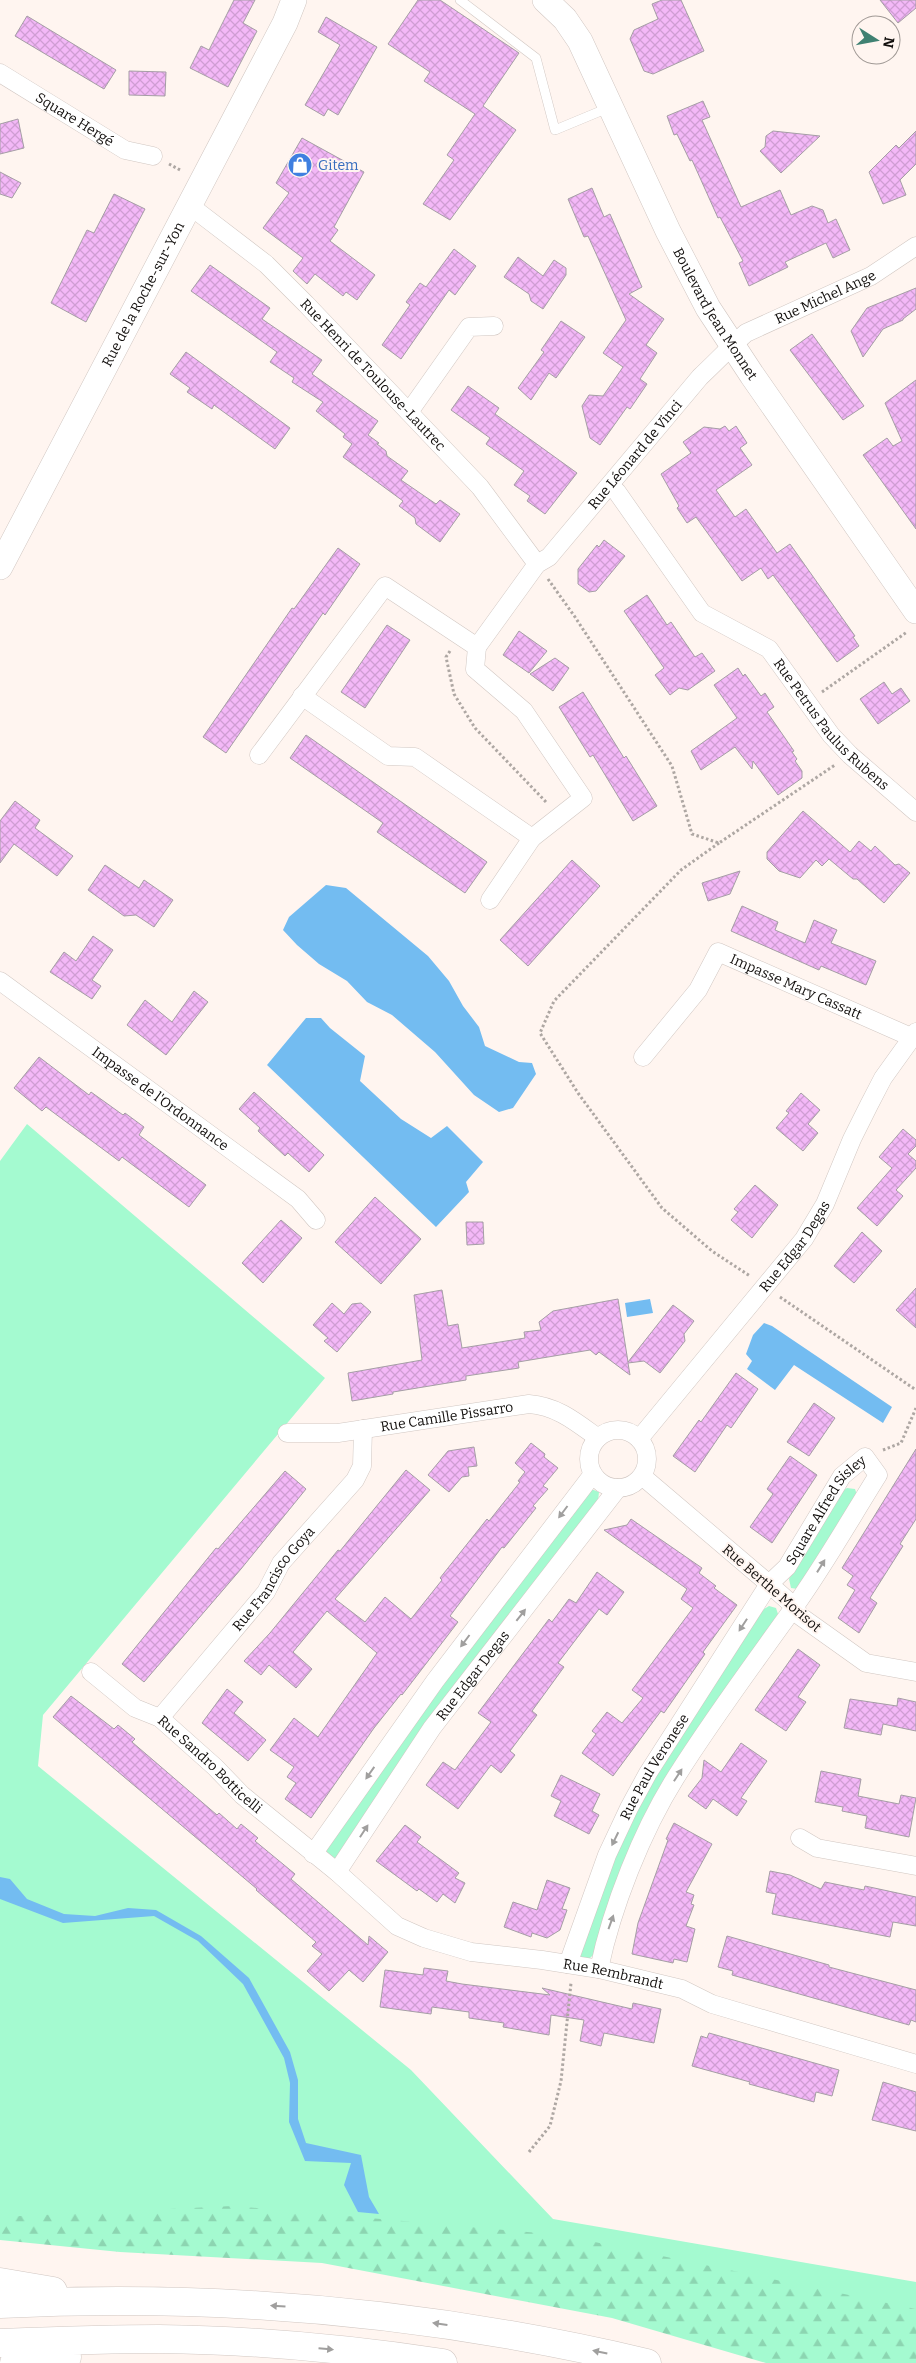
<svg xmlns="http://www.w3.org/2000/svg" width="916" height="2363" font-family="Bitter,serif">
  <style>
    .green { fill: #a4fad0 }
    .forest { fill: url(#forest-firs) }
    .water { fill: #73bcf1 }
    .building { fill: url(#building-cross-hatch); stroke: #a59ea5 }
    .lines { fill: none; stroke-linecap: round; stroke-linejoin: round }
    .service-casing { stroke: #d1c7c2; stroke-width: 10 }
    .minor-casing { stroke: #d1c7c2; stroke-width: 19 }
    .secondary-casing { stroke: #d1c7c2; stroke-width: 26 }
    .trunk-casing { stroke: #d1c7c2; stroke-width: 29 }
    .path { stroke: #aea7a3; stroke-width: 3; stroke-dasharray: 2.5 2.5; stroke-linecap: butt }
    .service { stroke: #fff; stroke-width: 9 }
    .minor { stroke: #fff; stroke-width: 18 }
    .secondary { stroke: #fff; stroke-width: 25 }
    .trunk { stroke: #fff; stroke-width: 28 }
    .oneway { fill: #a09f9e }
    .labels { text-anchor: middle; stroke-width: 4; stroke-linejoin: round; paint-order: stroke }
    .street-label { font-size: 14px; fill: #110e0c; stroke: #fff5f0 }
    .shop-label { font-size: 14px; fill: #366cbe; stroke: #fff5f0; text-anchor: start }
  </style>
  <defs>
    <pattern id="forest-firs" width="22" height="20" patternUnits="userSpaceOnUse" patternTransform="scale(1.25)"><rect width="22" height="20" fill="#a4fad0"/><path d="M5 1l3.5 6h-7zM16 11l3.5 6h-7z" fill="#8cd5b1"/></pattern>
    <pattern id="building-cross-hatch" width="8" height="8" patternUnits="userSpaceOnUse" patternTransform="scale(1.25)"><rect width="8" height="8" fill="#f3b8f7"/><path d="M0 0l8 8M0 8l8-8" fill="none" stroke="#cf9dd3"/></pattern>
  </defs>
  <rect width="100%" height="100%" fill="#fff5f0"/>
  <path class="green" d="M27,1124l298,254 -282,337 -5,51 373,304 142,149 363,63v27l-916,-75v-1073z
    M847,1488l8,1 2,6 -59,94 -7,-1 -2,-9 55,-89z
    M591,1489l8,3 -1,9 -258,355 -6,3 -7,-6v-5l95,-138z
    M769,1606l7,2 2,6 -107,157 -77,183 -5,5 -7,-1 -2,-2 37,-111 36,-72 111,-164z"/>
  <path class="forest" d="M233,2206l328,29 355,74v54h-150l-154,-45 -290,-55 -202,-11 -120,-12v-23z"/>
  <path class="water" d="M326,885l20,3 82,68 21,25 14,25 16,21 6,19 34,16 13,1 4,11 -23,34 -14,4 -25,-17 -39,-43 -43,-37 -25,-13 -20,-21 -28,-17 -22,-19 -14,-15 6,-13z
    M306,1018h15l9,10 35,28 -5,25 41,38 30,19 16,-12 36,36 -17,20 3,10 -33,35 -169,-162z
    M650,1299l3,14 -26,4 -2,-14z
    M764,1323l8,3 120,81 -9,16 -89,-58 -19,25 -28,-21 5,-8 -6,-7 7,-19z
    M0,1877l10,2 17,20 37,15 31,2 33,-8 28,2 45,26 48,42 41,74 8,28v39l8,24 55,12 8,42 10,17 -21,-2 -14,-27 7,-22 -46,-2 -16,-39 1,-39 -6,-25 -41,-74 -45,-43 -44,-25 -91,7 -63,-24z"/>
  <path class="building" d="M234,0h21l-12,23 14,8 -29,56 -38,-19 11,-22 8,4z
    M418,0h22l79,53 -36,53 33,24 -66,90 -27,-16 31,-44 -7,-5 28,-41 -51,-33 6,-9 -42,-28z
    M662,0h19l23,51 -51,23 -9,-3 -14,-32 4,-9 24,-11 -6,-15z
    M880,0h36v8l-18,15z
    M27,16l89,54 -12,19 -89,-53z
    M326,17l51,30 -39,68 -10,-6 -4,7 -19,-11 35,-60 -22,-13z
    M129,71l37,1 -1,24 -36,-1z
    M703,101l7,16 -8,3 39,87 39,-17 11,25 21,-9 11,4 5,13 8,-4 14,31 -17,8 -7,-15 -41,19 3,5 -39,19 -10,-23 4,-2 -23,-44 -2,1 -26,-58 -2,1 -13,-27 -3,1 -7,-19z
    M18,119l6,29 -24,6v-30z
    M773,131l47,5 -39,37 -21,-22 5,-4 1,-11z
    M916,131v33l-16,16 6,15 -23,9 -14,-32 27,-27 3,3z
    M302,138l62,34 -30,55 4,3 -8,11 45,34 -18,25 -11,-8 -3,4 -28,-22 -8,10 -14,-13 10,-13 -40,-30 26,-35 -13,-10z
    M0,172l21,11 -9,15 -12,-4z
    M592,188l12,29 6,-3 32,73 -13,7 35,25 -18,26 11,8 -17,26 7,5 -17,25 -3,-2 -27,38 -10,-7 -8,-32 7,-11 14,1 20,-29 -20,-14 23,-33 -38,-84 -4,1 -16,-38z
    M114,194l31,15 -59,113 -35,-19 36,-73 7,3z
    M454,249l22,17 -21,29 -6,-5 -48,69 -19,-14 28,-40 -4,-3 14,-19 6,4z
    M518,257l25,19 11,-16 12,8v7l-23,34 -12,-8 -2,-7 -25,-17z
    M210,265l60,43 -8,11 60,41 -10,14 66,47 -10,14 11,8 -2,1 9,7 1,5 21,15 -7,9 35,24 4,-4 20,14 -20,28 -24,-18 -1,-6 -16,-12 4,-5 -60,-44 9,-13 -9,-7 2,-3 -29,-23 7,-9 -31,-20 2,-4 -24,-16 7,-10 -86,-61z
    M916,288v21l-13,10v1l-20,9 -20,28 -12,-26 16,-23z
    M561,321l24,16 -29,41 -7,-5 -18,27 -13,-12 26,-36 -3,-2z
    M812,334l52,72 -21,14 -53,-70z
    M186,352l104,76 -15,21 -61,-44 -2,4 -25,-17 3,-4 -20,-14z
    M916,380v149l-53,-74 24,-17 6,8 9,-5 -17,-38z
    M468,386l31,22 -4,6 82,59 -32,41 -18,-13 3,-5 -16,-11 10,-14 -38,-27 4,-6 -39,-28z
    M725,426l4,5 7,-5 11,17 -7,5 12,17 -36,25 19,27 11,-8 31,44 13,-9 65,92 -2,1 6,9 -22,16 -64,-87 -5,4 -7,-11 -19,13 -46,-64 -9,6 -10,-15 2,-2 -18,-32 30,-21 -8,-11 21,-15 16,2z
    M604,540l21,16 -29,35 -7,1 -11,-8v-15l19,-24 2,2z
    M338,548l22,16 -35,51 -2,-2 -97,140 -23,-16 89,-129 2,1z
    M647,595l20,30 4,-3 24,35 7,-4 13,18 -27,19 -9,-2 -9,7 -15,-20 9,-7 -40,-57z
    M387,625l23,15 -45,68 -24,-16z
    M519,631l28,20 -18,22 -26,-18z
    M555,658l14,10 -16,23 -23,-17z
    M738,668l5,8 2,-2 16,22 4,-3 9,14 -7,5 27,39 -2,1 5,7 -2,2 7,10v7l-24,17 -25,-34 -1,8 -17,-22 -34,23 -10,-19 46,-33 -23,-33z
    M884,682l8,12 9,-6 9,13 -32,23 -18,-25z
    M583,692l41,66 2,-2 31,50 -24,15 -40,-66 -3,2 -31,-50z
    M306,735l181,127 -22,31 -88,-61 6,-9 -93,-65z
    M15,801l25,19 -5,8 38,28 -16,20 -43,-32 -14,19v-42z
    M803,811l47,41 9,-11 12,10 4,-5 20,19 4,-1 11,9 -26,30 -27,-24h-4l-24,-20 -7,7 -6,-6 -16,18 -21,-7 -12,-12v-7z
    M572,860l28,26 -72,80 -28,-26z
    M105,865l34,23 5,-8 29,20 -19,27 -18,-12 -12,1 -36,-26z
    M740,871l-10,23 -22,7 -6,-18z
    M742,906l36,16 -3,8 30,13 9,-23 23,10 -6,13 45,18 -10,24 -45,-19 -2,4 -88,-39z
    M93,936l20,14 -21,30 9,6 -9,13 -42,-27 14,-20 12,9z
    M194,991l14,11 -42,53 -39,-30 18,-25 27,22z
    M39,1057l50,38 2,-3 32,23 2,-2 19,14 -5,8 67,50 -17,22 -67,-50 -3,4 -73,-54 -4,4 -28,-23z
    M254,1092l70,63 -15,17 -21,-19 -3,3 -27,-25 2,-3 -21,-19z
    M801,1093l19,17 -12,14 10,9 -15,18 -27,-23 13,-15 -3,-2z
    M903,1129l13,11v6l-8,8 8,7v7l-20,22 7,6 -26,30 -20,-18 35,-40 -13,-11z
    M755,1185l23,20 -26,33 -21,-18 7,-8 -4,-3z
    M375,1197l46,42 -40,45 -46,-42z
    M281,1220l21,18 -39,45 -21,-20z
    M466,1222h17l1,22 -17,1z
    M862,1232l20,19 -28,32 -20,-17z
    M916,1288v40l-20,-18z
    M442,1290l6,36 10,-2 4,24 63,-10 -1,-6 17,-2 -2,-8 14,-11 65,-12 10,63 45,-57 21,16 -10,13 1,7 -25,32 -16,-12 -16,2 2,12 -31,-23 -3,3 -6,-5 -72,12 1,6 -53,8v4l-73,12v2l-41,7 -4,-28 74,-13 -8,-65z
    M332,1303l12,11 8,-10 9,-1 10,9 -34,40 -13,-11 4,-3 -15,-13z
    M736,1373l22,16 -27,39 -4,-3 -32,47 -22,-16 26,-36 2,2z
    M814,1403l21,15 -26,38 -22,-14z
    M531,1443l14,11 -1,3 14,11 -15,18 5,3 -15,17 3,2 -32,40 -2,-1 -52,69 8,6 -56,73 -1,-1 -27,34 -63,90 -26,-19 11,-16 -9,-6 7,-10 -24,-17 24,-32 24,19 59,-84 -50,-42 -34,41 19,17 -16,19 -27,-23 -8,10 -17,-14 26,-28 68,-83 2,1 66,-81 24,20 -95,109 30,23 20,-25 26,22 31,-39 -2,-2 47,-59 2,2 31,-39 -2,-1 7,-9 -10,-9z
    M474,1447l3,19 -9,1 1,9 -7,1 -13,15 -21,-17 20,-24z
    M916,1449v70l-16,25 3,2 -33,52 7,5 -18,30 -21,-15 17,-28 -8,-5 6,-9 -11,-8z
    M790,1456l27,19 -45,68 -22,-16 23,-33 -6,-5z
    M285,1471l21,18 -65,80 -97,113 -22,-18 94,-116 2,1z
    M631,1519l71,49 -3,5 17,13 -2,2 23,17 -34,47 2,2 -41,59 -3,-2 -48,65 -31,-23 14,-19 -4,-3 15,-19 15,11 21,-25 -11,-8 61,-82 -12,-9 6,-10 -83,-59 23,-5z
    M597,1572l27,20 -17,23 -8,-6 -41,54 6,4 -32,44 5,4 -27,36 5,4 -14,18 -10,-8 -33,44 -32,-24 17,-23 12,8 36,-48 -13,-9 71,-94 3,3 17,-23 7,4z
    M798,1649l22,16 -22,32 8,5 -20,29 -31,-21z
    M227,1689l16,13 -9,11 32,27 -18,21 -46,-38z
    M71,1696l43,33 4,-4 17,14 -3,3 85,73 2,-2 18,16 4,-5 17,14 -3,3 40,33 -4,5 77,66 1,-9 19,16 -25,30 -14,-12 -20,21 -22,-20 15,-17 -10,-8 4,-4 -60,-52 1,-1 -204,-172z
    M898,1698l18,4v29l-33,-7 -2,11 -37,-7 6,-29 47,7z
    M741,1743l26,18 -26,37 6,3 -10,15 -24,-17 -7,10 -18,-13 14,-18 2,-18 17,12z
    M821,1771l40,8 -3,17 41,8 2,-9 15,3 -7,39 -44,-9 2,-12 -25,-5 1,-4 -28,-5z
    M561,1775l39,19 -8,17 7,4 -10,19 -35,-18 7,-15 -10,-5z
    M674,1823l38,21 -26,48 8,3 -3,9 3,1 -8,21 9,3 -8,33 -13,-3 -1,4 -41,-9 6,-31 30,-83 -2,-1z
    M405,1825l16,12 -4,5 42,31 -4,5 10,5 -10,20 -12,-9 -6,8 -18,-13 -2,2 -41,-30z
    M770,1871l20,4 31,14 4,-7 39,8 1,-4 51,11v29l-23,-4 -3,15 -118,-23 4,-20 -10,-2z
    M547,1880l23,8 -8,21 5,1 -7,20 -13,8 -15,-5 -1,4 -27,-10 9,-25 24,8z
    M727,1936l102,29v2l87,23v32l-5,-2 -2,5 -177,-50 1,-4 -15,-4z
    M424,1968l24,3 -2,10 16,3 88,11 -8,-7 90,21 1,-6 28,6 -7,34 -50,-10 -3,13 -21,-5 4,-21 -33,-5 -2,20 -46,-8 1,-4 -35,-5v-6l-37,-5 -1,7 -51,-7 5,-37 38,5z
    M709,2033l130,37 -7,26 -16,-4 -2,10 -65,-18 1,-2 -58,-16 9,-30 6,2z
    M883,2082l33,10v39l-44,-11z"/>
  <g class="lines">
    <defs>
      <path id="service" d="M460,0l76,58 19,72 53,-22"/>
      <g id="minor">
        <path id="s1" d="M0,73l125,77 28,6"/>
        <path id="s2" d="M189,205l77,59 40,40 174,183 57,77"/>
        <path d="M409,412l60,-85 25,-1"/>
        <path id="s3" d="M610,485l7,7 85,121 67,36 62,86 19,20 66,57"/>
        <path id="s4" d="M477,647l60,-83 12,-7 151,-180c15,-14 30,-30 46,-44l125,-57 45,-30"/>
        <path d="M302,696l86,60 27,1 117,81 -42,62"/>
        <path d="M259,755l126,-169 92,61 -2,22 49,42 59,87 -51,40"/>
        <path id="s5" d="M0,981l298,218 18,21"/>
        <path id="s6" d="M643,1057l55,-67 20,-38 193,85h5"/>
        <circle cx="618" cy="1459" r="29"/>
        <path id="s7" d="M287,1433h51l191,-29c28,2 47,18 69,34"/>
        <path id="s8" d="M639,1439l165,-200 21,-35 27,-65 17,-34 14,-27 33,-46"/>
        <path d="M642,1476l127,108 26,23 5,9 66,47 50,9"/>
        <path id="s9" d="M91,1672l44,36 25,10 55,49 27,28 95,77 60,54 27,12 47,14 71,8 57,9 83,20 30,15 204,60"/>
        <path id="s10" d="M160,1718l106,-126 15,-29 74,-83 7,-14 1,-37"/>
        <path d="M800,1838l17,10 99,18"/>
        <path d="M313,1854l122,-173 158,-207"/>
        <path id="s11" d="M337,1872l95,-144 186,-240"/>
        <path id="s12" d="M568,1964l39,-109 22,-47 19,-35 121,-189 18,-17 55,-91 23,-19 13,18c-27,43 -53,89 -83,131 -40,56 -82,112 -119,171 -34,54 -64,130 -77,192"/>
      </g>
      <g id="secondary">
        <path id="s13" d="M545,0l20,19 15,22 88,190 40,77 44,67 164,236"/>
        <path id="s14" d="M0,567l285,-544 9,-23"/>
      </g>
      <path id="trunk" d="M0,2282l53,9
        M0,2304c217,-11 436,9 647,59
        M0,2343c53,-2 106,-4 159,-4 95,1 190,10 284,24
        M14,2363l53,-6"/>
    </defs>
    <use href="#service" class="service-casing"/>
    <use href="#minor" class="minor-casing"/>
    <use href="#secondary" class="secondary-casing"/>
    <use href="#trunk" class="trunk-casing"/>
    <path class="path" d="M169,164l13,7
      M548,579l27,38 97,149 20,68 27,9 116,-78
      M450,651l-4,6 8,37 21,34 72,75
      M822,692l85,-60
      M719,843l-38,27 -127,131 -14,32 38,60 84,115 50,43 38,25
      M780,1297l136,93
      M883,1450l18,-7 15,-35
      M529,2152l21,-26 11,-45 10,-98"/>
    <use href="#service" class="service"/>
    <use href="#minor" class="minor"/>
    <use href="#secondary" class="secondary"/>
    <use href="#trunk" class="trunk"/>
  </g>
  <defs><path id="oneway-solid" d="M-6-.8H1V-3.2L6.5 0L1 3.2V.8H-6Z" transform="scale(1.25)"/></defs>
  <g class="oneway">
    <use href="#oneway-solid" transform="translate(563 1512) rotate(127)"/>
    <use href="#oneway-solid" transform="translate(821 1566) rotate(-58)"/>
    <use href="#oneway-solid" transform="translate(521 1615) rotate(-52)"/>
    <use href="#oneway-solid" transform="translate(743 1625) rotate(123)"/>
    <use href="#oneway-solid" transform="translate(465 1641) rotate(127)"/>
    <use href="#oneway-solid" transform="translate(370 1773) rotate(125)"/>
    <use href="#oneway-solid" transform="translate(678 1775) rotate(-57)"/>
    <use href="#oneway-solid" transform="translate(364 1831) rotate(-57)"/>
    <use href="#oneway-solid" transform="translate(615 1839) rotate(116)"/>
    <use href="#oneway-solid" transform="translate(611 1922) rotate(-70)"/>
    <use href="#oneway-solid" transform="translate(278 2306) rotate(-176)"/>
    <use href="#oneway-solid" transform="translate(440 2324) rotate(-172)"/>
    <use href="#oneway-solid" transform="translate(326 2349) rotate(5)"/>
    <use href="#oneway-solid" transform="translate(600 2352) rotate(-168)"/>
  </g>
  <defs>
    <symbol id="shop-disc" viewBox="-11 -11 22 22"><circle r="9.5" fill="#3f7fe0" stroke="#fff5f0"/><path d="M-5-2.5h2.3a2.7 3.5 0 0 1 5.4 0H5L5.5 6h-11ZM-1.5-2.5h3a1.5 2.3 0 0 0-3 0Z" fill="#fff"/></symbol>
  </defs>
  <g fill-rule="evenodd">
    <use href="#shop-disc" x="286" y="151" width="28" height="28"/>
  </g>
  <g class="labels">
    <g class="street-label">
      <text dy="5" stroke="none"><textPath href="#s1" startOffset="88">Square Hergé</textPath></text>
      <text dy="5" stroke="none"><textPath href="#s14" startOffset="308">Rue de la Roche-sur-Yon</textPath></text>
      <text dy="5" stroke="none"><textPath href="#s4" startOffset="502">Rue Michel Ange</textPath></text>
      <text dy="5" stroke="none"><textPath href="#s13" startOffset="359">Boulevard Jean Monnet</textPath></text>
      <text dy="5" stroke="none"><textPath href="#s2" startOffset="251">Rue Henri de Toulouse-Lautrec</textPath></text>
      <text dy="5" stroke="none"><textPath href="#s4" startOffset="250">Rue Léonard de Vinci</textPath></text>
      <text dy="5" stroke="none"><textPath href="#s3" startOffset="332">Rue Petrus Paulus Rubens</textPath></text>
      <text dy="5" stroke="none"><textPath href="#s6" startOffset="215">Impasse Mary Cassatt</textPath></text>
      <text dy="5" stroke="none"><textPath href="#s5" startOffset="199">Impasse de l'Ordonnance</textPath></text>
      <text dy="5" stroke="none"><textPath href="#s8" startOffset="248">Rue Edgar Degas</textPath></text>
      <text dy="5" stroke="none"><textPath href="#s7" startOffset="161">Rue Camille Pissarro</textPath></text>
      <text dy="5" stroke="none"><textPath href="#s12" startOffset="526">Square Alfred Sisley</textPath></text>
      <text dy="5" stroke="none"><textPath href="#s10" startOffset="180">Rue Francisco Goya</textPath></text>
      <text transform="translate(772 1588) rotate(41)" y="5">Rue Berthe Morisot</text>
      <text dy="5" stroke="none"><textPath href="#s11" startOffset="239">Rue Edgar Degas</textPath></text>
      <text dy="5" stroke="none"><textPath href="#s9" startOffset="152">Rue Sandro Botticelli</textPath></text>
      <text dy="5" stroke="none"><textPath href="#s12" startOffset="216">Rue Paul Veronese</textPath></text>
      <text dy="5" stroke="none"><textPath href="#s9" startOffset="622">Rue Rembrandt</textPath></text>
    </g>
    <g class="shop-label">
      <text x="318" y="170">Gitem</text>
    </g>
  </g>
  <g transform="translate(876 40) rotate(101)"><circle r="24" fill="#fff5f0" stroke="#a09995"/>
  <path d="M0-4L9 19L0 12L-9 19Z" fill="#3f8172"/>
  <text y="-8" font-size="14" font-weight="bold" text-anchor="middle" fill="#110e0c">N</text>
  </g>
</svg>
